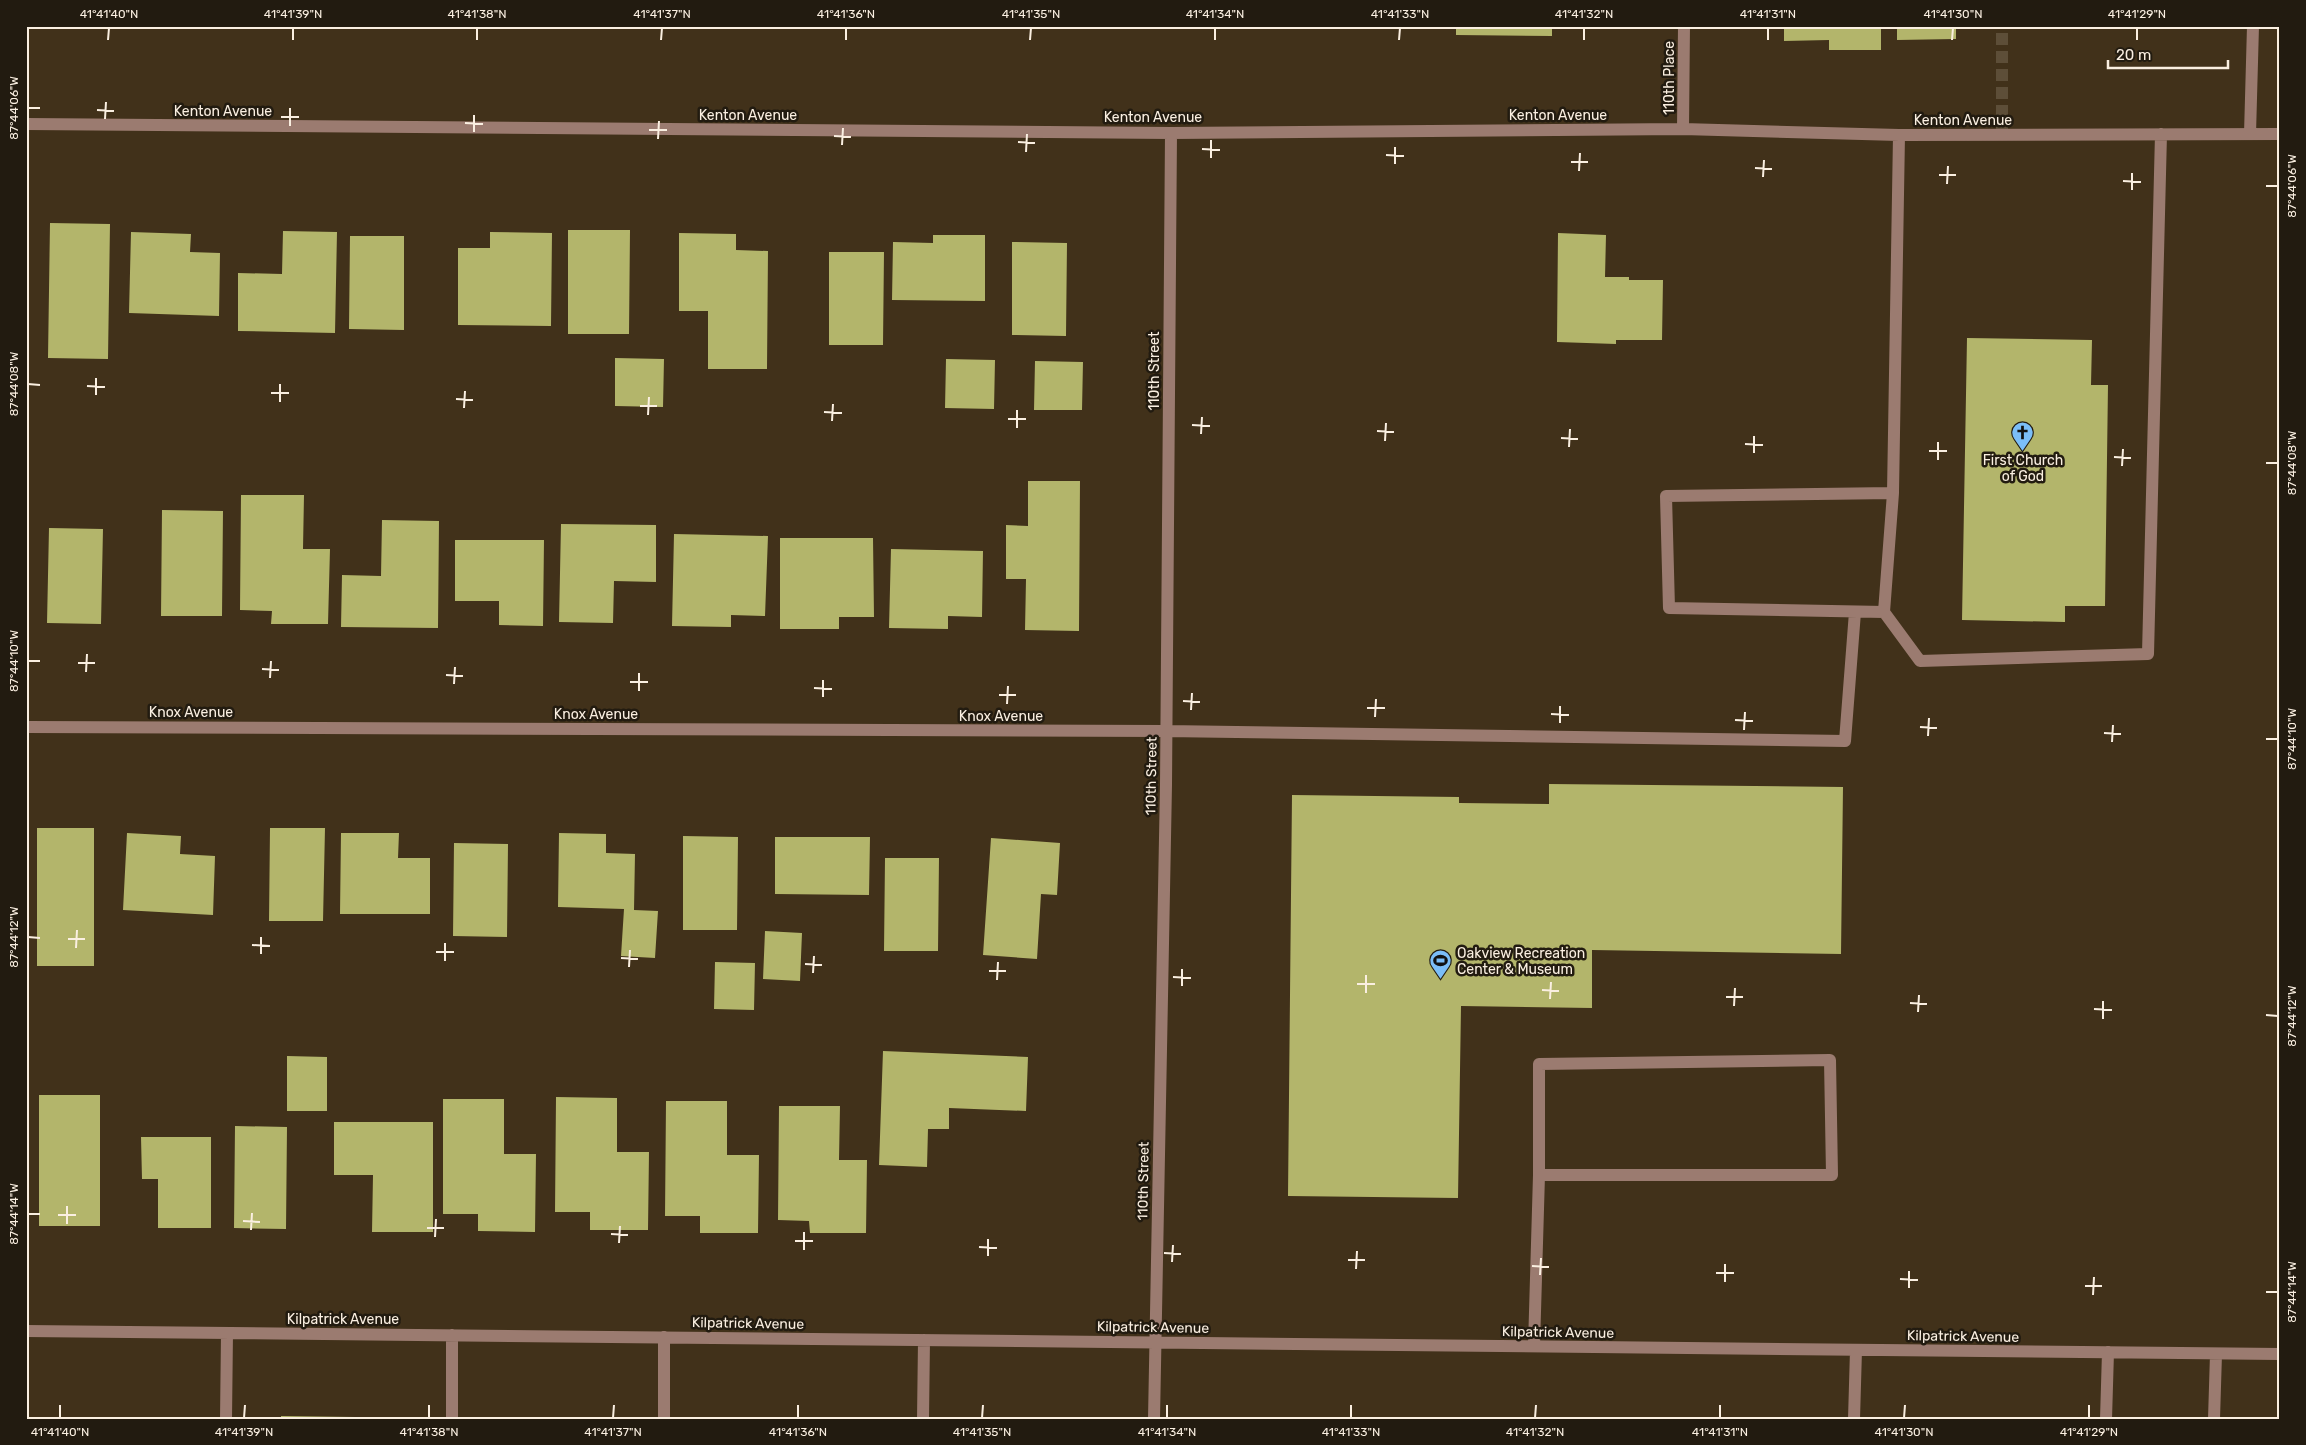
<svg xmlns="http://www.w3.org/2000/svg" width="2306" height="1445" font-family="Rubik,sans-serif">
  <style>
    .building { fill: #b3b56b }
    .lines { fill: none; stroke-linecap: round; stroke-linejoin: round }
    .minor-tunnel { stroke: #5d4e38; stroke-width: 12; stroke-dasharray: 12 6; stroke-linecap: butt }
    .minor { stroke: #9b7b70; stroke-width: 12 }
    .ticks { fill: none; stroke: #faefe1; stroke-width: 2 }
    .labels { text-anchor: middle; stroke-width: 5; stroke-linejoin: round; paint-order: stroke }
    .street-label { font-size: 14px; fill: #faefe1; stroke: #221b10 }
    .poi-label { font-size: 14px; fill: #faefe1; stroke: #221b10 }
    .neatline { fill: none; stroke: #faefe1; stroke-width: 2 }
    .ticks-label { font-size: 12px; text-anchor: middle; fill: #faefe1 }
  </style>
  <rect width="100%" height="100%" fill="#41311a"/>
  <path class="building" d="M1456,26h134v3l-38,-1v8l-96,-1z
    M1784,26h97v24h-52v-10l-45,1z
    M1897,26h59v13l-59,1z
    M50,223l60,1 -2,135 -60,-1z
    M568,230h62l-1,104h-61z
    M283,231l54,1 -2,101 -97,-2v-58l44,1z
    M131,232l60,2 -1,18 30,1 -1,63 -90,-3z
    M490,232l62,1 -1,93 -93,-1v-77h32z
    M679,233l57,1v16l32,1 -1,118h-59v-58h-29z
    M1558,233l48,2 -1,42h24v3h34l-1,60h-46v4l-59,-2z
    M933,235h52v66l-93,-1 1,-58 40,1z
    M350,236h54v94l-55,-1z
    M1012,242l55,1 -1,93 -54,-1z
    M829,252h55l-1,93h-54z
    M1967,338l125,2 -1,45h17l-3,221h-40v16l-103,-2z
    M615,358l49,1 -1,48 -48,-1z
    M946,359l49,1 -1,49 -49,-1z
    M1035,361l48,1 -1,48h-48z
    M1028,481h52l-1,150 -54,-1 1,-51h-20v-54l22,1z
    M241,495h63l-1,54h27l-2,75h-57l1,-13 -32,-1z
    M162,510l61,1 -1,105h-61z
    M382,520l57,1 -1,107 -97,-1 1,-52 39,1z
    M561,524l95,1v57l-42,-1 -1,42 -54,-1z
    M49,528l54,1 -2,95 -54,-1z
    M674,534l94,2 -3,80 -34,-1v12l-59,-1z
    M780,538h93l1,79h-35v12h-59z
    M455,540h89l-1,86 -44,-1v-24h-44z
    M891,549l92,2 -1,66 -34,-1v13l-59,-1z
    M1549,784l294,3 -2,167 -249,-4v58l-131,-2 -3,192 -170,-2 4,-401 167,2v6l90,1z
    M37,828h57v138h-57z
    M270,828h55l-2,93h-54z
    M127,833l54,3 -1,18 35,2 -2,59 -90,-5z
    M341,833h58l-1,25h32v56h-90z
    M559,833l47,1v19l29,1 -1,56 24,1 -3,47 -34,-2 3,-47 -66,-2z
    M683,836l55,1 -1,93h-54z
    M775,837h95l-1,58 -94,-1z
    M991,838l69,5 -3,52 -16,-1 -4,65 -54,-4z
    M454,843l54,1 -1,93 -54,-1z
    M885,858h54l-1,93h-54z
    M765,931l37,2 -2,48 -37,-2z
    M715,962l40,1 -1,47 -40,-1z
    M883,1051l145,6 -2,54 -77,-3v21h-21l-1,38 -48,-2z
    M287,1056l40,1v54h-40z
    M39,1095h61v131h-61z
    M556,1097l61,1v54h32l-1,78h-58v-18h-35z
    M443,1099h61v55h32l-1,78 -57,-1v-17h-35z
    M666,1101h61v54h32l-1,78h-58v-17h-35z
    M779,1106h61l-1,54h28l-1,73h-56l-1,-12 -31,-1z
    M334,1122h99v110h-61l1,-57h-39z
    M235,1126l52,1 -1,102 -52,-1z
    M141,1137h70v91h-53v-49h-16z
    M281,1416l74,1v2h-74z"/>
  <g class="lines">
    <path class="minor-tunnel" d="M2002,135v-109"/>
    <path class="minor" d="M26,124l1145,9 512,-4 216,6 381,-1
      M1683,129l1,-103
      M2250,134l3,-108
      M1893,493l-227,3 3,112 215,4 9,-119 6,-358
      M1884,612l36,49 228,-7 13,-520
      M26,727l1140,4 679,10 10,-129
      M26,1331l2254,23
      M452,1335v84
      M1534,1346l5,-171v-111l291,-4 2,115h-293
      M226,1419l1,-86
      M664,1419v-82
      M923,1419l1,-79
      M1154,1419l12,-634 5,-652
      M1854,1419l2,-69
      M2106,1419l2,-67
      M2214,1419l2,-65"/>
  </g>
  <path class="ticks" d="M108,40l1,-12M293,40v-12M477,40v-12M661,40l1,-12M846,40v-12M1030,40l1,-12M1215,40v-12M1399,40l1,-12M1584,40v-12M1768,40v-12M1952,40l1,-12M2137,40v-12M28,108h12M97,110l17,1M281,117h18M105,119l1,-17M465,123l18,1M290,126v-18M649,130h18M474,132v-17M834,136l17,1M658,139l1,-18M1018,142l17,1M842,145l1,-17M1202,149l18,1M1026,152l1,-18M1386,155l18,1M1211,158v-18M1571,162h17M1395,164v-17M1755,168l17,1M1579,171l1,-18M1939,175h17M1763,177l1,-17M2123,181l18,1M1947,184l1,-18M2266,186h12M2132,190v-17M28,384l12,1M87,386l18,1M271,393h18M96,395v-17M456,399l17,1M280,402v-18M640,406h17M464,408l1,-17M824,412l18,1M648,415l1,-18M1008,419h18M832,421l1,-17M1192,425l18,1M1017,428v-18M1377,431l17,1M1201,434l1,-17M1561,438l17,1M1385,441l1,-18M1745,444l18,1M1569,447l1,-18M1929,451h18M1754,453v-17M2114,457l17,1M1938,460v-18M2266,463h12M2122,466l1,-17M28,661h12M78,663h17M262,669l17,1M86,672l1,-18M446,675l17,1M270,678l1,-17M630,682h18M454,684l1,-17M814,688l18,1M639,691v-18M999,695h17M823,697v-17M1183,701l17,1M1007,704l1,-18M1367,708h18M1191,710l1,-17M1551,714l18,1M1375,717l1,-18M1735,720l18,1M1560,723v-17M1920,727l17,1M1744,730l1,-18M2104,733l17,1M1928,736l1,-18M2266,739h12M2112,742l1,-17M28,937l12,1M68,939h17M252,945l18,1M76,948l1,-18M436,952h18M261,954v-17M621,958l17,1M445,961v-18M805,964l17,1M629,967l1,-17M989,971h17M813,973l1,-17M1173,977l18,1M997,980l1,-18M1357,984h18M1182,986v-17M1542,990l17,1M1366,993v-18M1726,997h17M1550,999l1,-17M1910,1003l17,1M1734,1006l1,-18M2094,1009l18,1M1918,1012l1,-17M2266,1015l12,1M2103,1019v-18M28,1214h12M58,1215h18M243,1221l17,1M67,1224v-18M427,1228h17M251,1230l1,-17M611,1234l17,1M435,1237l1,-18M795,1241h18M619,1243l1,-17M979,1247l18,1M804,1250v-18M1164,1253l17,1M988,1256v-17M1348,1260h17M1172,1262l1,-17M1532,1266l17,1M1356,1269l1,-18M1716,1273h18M1540,1275l1,-17M1900,1279l18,1M1725,1282v-18M2085,1286h17M1909,1288v-17M2266,1292h12M2093,1295l1,-18M60,1418v-13M244,1418l1,-13M429,1418v-13M613,1418l1,-13M798,1418v-13M982,1418l1,-13M1167,1418v-13M1351,1418v-13M1535,1418l1,-13M1720,1418v-13M1904,1418l1,-13M2089,1418v-13"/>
  <defs>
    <symbol id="church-pin" viewBox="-11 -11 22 30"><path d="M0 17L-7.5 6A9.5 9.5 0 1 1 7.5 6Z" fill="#7bbef8" stroke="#221b10"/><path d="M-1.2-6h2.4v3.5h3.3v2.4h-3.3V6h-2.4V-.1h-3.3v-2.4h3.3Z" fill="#111"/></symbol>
    <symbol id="stadium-pin" viewBox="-11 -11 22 30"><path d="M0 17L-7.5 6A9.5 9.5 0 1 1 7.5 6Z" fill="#7bbef8" stroke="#221b10"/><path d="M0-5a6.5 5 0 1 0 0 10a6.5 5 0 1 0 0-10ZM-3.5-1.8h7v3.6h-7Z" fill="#111"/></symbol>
  </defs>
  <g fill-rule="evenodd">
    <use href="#church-pin" x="2010" y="420" width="25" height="34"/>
    <use href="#stadium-pin" x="1428" y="948" width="25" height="34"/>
  </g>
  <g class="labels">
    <g class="street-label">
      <text transform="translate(1669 78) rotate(-90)" y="5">110th Place</text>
      <text x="223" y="116">Kenton Avenue</text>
      <text x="748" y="120">Kenton Avenue</text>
      <text x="1558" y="120">Kenton Avenue</text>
      <text x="1153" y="122">Kenton Avenue</text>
      <text x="1963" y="125">Kenton Avenue</text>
      <text transform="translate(1154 371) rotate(-90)" y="5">110th Street</text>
      <text x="191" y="717">Knox Avenue</text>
      <text x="596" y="719">Knox Avenue</text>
      <text x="1001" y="721">Knox Avenue</text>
      <text transform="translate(1151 776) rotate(-89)" y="5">110th Street</text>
      <text transform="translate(1143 1181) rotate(-89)" y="5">110th Street</text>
      <text x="343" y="1324">Kilpatrick Avenue</text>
      <text transform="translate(748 1323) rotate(1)" y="5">Kilpatrick Avenue</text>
      <text transform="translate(1153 1327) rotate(1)" y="5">Kilpatrick Avenue</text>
      <text transform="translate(1558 1332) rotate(1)" y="5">Kilpatrick Avenue</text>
      <text transform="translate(1963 1336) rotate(1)" y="5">Kilpatrick Avenue</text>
    </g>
    <g class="poi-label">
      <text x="2023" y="465">First Church<tspan x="2023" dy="16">of God</tspan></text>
      <text x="1457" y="958" text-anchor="start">Oakview Recreation<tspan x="1457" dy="16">Center &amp; Museum</tspan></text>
    </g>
  </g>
  <rect width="2306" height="1445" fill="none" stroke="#221b10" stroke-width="55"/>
  <path d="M2108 60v8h120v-8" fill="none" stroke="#faefe1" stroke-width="2.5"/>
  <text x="2116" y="60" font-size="15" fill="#faefe1" stroke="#221b10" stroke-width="4" paint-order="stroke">20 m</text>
  <rect x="28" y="28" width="2250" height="1390" class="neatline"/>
  <g class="ticks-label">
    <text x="109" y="18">41°41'40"N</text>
    <text x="293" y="18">41°41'39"N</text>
    <text x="477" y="18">41°41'38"N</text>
    <text x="662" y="18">41°41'37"N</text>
    <text x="846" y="18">41°41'36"N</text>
    <text x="1031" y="18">41°41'35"N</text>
    <text x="1215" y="18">41°41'34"N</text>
    <text x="1400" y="18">41°41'33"N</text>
    <text x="1584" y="18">41°41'32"N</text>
    <text x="1768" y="18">41°41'31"N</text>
    <text x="1953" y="18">41°41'30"N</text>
    <text x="2137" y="18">41°41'29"N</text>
    <text transform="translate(14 108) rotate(-90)" y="4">87°44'06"W</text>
    <text transform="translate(2292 186) rotate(-90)" y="4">87°44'06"W</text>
    <text transform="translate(14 384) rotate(-90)" y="4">87°44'08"W</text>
    <text transform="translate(2292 463) rotate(-90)" y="4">87°44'08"W</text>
    <text transform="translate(14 661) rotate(-90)" y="4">87°44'10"W</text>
    <text transform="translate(2292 739) rotate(-90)" y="4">87°44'10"W</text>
    <text transform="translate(14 937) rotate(-90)" y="4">87°44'12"W</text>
    <text transform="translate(2292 1016) rotate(-90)" y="4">87°44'12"W</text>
    <text transform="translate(14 1214) rotate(-90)" y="4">87°44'14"W</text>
    <text transform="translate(2292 1292) rotate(-90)" y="4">87°44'14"W</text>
    <text x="60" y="1436">41°41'40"N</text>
    <text x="244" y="1436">41°41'39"N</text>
    <text x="429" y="1436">41°41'38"N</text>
    <text x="613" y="1436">41°41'37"N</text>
    <text x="798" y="1436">41°41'36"N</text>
    <text x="982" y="1436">41°41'35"N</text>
    <text x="1167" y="1436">41°41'34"N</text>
    <text x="1351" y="1436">41°41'33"N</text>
    <text x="1535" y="1436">41°41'32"N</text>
    <text x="1720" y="1436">41°41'31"N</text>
    <text x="1904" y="1436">41°41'30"N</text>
    <text x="2089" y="1436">41°41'29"N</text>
  </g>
</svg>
